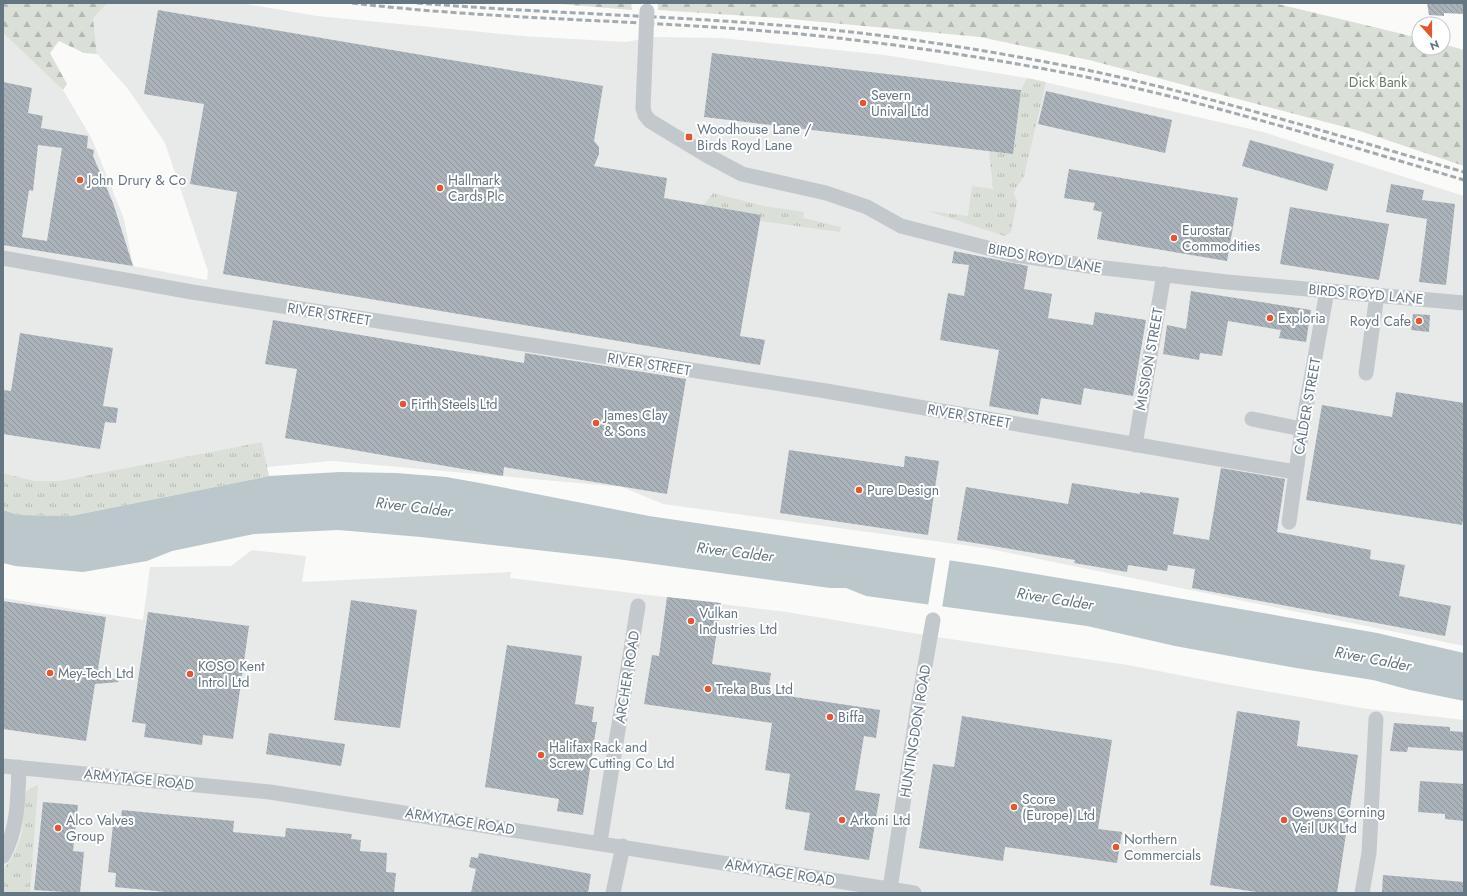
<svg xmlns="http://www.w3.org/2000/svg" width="1467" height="896" font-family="Jost,sans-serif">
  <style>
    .built { fill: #e8e9e9 }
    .grass { fill: url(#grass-tufts) }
    .forest { fill: url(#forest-firs) }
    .water { fill: #bbc7cb }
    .pier { fill: #fafaf8 }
    .building { fill: url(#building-back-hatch); fill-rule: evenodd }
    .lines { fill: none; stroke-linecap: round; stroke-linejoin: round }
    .street { stroke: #c3c8cc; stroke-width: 15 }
    .rail { stroke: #a2aab0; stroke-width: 3; stroke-dasharray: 6 3; stroke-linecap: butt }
    .street-bridge { stroke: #c3c8cc; stroke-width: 15 }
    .poi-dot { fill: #e4572e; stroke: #fff; stroke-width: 1.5 }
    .labels { text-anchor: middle; stroke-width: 4; stroke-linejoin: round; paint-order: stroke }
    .park-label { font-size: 14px; fill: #687a64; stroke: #fff }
    .poi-label { font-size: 14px; fill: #657683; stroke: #fff; text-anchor: start }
    .street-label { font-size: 14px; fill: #657683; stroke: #fff }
    .water-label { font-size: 15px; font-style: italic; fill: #60757c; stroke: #fff }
  </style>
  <defs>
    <pattern id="grass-tufts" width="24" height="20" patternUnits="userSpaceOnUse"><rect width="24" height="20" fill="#dadfd7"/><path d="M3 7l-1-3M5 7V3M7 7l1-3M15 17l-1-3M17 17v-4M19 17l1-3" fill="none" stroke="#b4b9b4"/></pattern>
    <pattern id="forest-firs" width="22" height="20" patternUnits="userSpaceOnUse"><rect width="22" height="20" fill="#dadfd7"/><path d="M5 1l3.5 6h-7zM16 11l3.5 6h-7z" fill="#b4b9b4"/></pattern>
    <pattern id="building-back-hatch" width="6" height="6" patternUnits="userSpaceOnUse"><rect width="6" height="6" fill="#aab3b9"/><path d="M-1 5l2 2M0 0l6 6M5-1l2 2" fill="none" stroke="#8e969c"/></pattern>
  </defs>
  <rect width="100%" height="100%" fill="#fafaf8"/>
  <path class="built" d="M96,3h144l77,13 207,20 101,6 30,-5 67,1 163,17 142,23 236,54 201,64v450l-479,-98 -322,-44 -41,-17 -290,-26 -65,6 -5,-25 -204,39h-23l-32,-8v-440l60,57 29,49 32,80 9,47 74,14 1,-9 -43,-128 -37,-54 -31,-35 -4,-36z
    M252,550l54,6 -4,26 209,-10 -1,6 277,34 156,26 185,27 92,18 148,26 96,11v173h-1438l-23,-9v-286l140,22 7,-53 81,-1z"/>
  <path class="grass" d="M1027,78l19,4 -22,94 -11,17 4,8 -6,31 -6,4 -77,-25 40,5 4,-30 21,3 -4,-38 24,3 8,-64z
    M713,193l51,13 40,6 -1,6 38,9 -1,5 -80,-11 1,-6 -57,-10z
    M262,442l7,34 -198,40 -53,-1 -15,-5v-37l32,8h23z
    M38,785l-8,108h-27v-23l9,-12 6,-13 4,-12 3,-39 4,-5z"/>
  <path class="forest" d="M3,3h104l-14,15 4,36 -13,-1 -25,-12 -9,12 17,31 -4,6 -60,-57z
    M548,3h83l1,7z
    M658,3h616l145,35v10h24v-4l21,6v116l-104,-35 -271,-71 -109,-23 -200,-19 -122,-8z"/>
  <path class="water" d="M340,472l56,1 50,4 34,6 169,33 339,50 132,22 257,45 87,20v48l-54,-11 -37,-10 -77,-12 -121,-22 -88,-20 -221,-30 -20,-8h-16l-213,-29 -196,-22 -83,-7 -84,4 -82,17 -25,10 -64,11 -68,-6 -12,-3v-53l15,5 53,1 198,-40z"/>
  <path class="pier" d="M936,556l14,2 -8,50 -14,-2z"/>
  <path class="building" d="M1427,3h37v11l-20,-1v3l-15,-1z
    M158,10l445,76 -9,55 5,6v7l-5,12 73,12 -3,20 97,17 -21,121 25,4 -5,25 -537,-91 14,-82 -47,-8 14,-80 -60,-10z
    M712,53l309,37 -8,64 -309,-37z
    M3,82l29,6 -4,25 15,3 -2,12 47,8 -1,12 7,2 -1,6 20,47 20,63 -130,-21zM38,145l24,3 -15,93 -25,-4 7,-47 4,1z
    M1046,91l126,29 -7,33 -127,-29z
    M1250,140l84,24 -7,27 -85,-25z
    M1069,169l169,29 -11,63 -130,-22 5,-27 -9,-2 2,-7 -31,-5z
    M1391,184l33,6 -2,10 33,4 -9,81 -27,-3 8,-63 -41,-7z
    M1290,207l99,17 -10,56 -99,-16z
    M954,251l74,15 -4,23 28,5 -4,24 45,7 2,-13 51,8 -13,76 -49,-8 -3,17 -40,-7 -3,17 -49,-9 10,-56 -59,-10 8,-47 16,3 5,-31 -17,-2z
    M1191,291l120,19 -5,32 -27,-4 2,-8 -53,-9 -6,35 -22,-3 -1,7 -36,-6 4,-29 19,4z
    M1413,314l17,1 -1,17 -18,-2z
    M273,320l251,43 1,-10 161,26 -19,115 -163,-27 -1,9 -218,-38 12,-69 -32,-5z
    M20,333l93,15 -10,58 15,2 -2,15 -11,-1 -5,27 -97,-15v-44l8,1z
    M1396,392l68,11v111l-2,11 -156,-25 16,-95 70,12z
    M789,450l115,17 1,-11 34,5 -11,74 -148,-22z
    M1221,468l64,11 -8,53 94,18 -1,9 35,6 -6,31 52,10 -6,30 -253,-48 3,-19 -27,-4 -1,6 -39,-6 -1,7 -53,-9 1,-3 -118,-20 9,-53 102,17 4,-21 68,11v-2l39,6 -6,36 36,6z
    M667,597l54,6 -9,61 59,9 -3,20 112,17 -4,28 -12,-2 -9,54 25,4 -11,66 -65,-10 6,-37 -25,-4 5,-35 -25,-4 7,-47 -128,-19 8,-49 7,1z
    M351,600l66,10 -17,118 -66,-8z
    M3,601l103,16 -8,52 21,13 -24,2 -9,57 -83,-12z
    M148,612l101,14 -16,113 -30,-4 -1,10 -58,-8 2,-13 -14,-2z
    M507,645l75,11 -7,48 19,3 -2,15h5l-14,93 -26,-4 2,-12 -74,-12z
    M1237,711l63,10 -3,25 61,9 -21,138h-74l-53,-8z
    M962,716l150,24 -14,89 24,3 -5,31 -112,-16 -2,14 -84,-13 14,-84 21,3z
    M1394,723l56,4v4l14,1v19l-56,-4 -1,5 -17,-1z
    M269,733l76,11 -4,22 -75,-12z
    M1420,781l44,3v37l-19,-2v-5l-27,-2z
    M43,802l35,3 -5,46 11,1 -4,41 -46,-3z
    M122,810l112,11 -1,11 52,5 1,-9 66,6 -1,5 10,1 -1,11 27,2 -1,19 10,1 -2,20h-218l-61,-6 1,-14 -8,-1 5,-47h7z
    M479,853l112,21 -3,19h-117l5,-24 -7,-2 2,-10 7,1z
    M1383,875l81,7v11h-82z"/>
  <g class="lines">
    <path class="street" d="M643,108l2,7 5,6 58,35 34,18 84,19 41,14 34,19 114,29 81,12 131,15 237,21
      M3,258l189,34 634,99 469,81
      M1366,373l11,-78
      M1252,419l50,10
      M1135,445l29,-171
      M1289,522l13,-93 25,-138
      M3,766l267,26 644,101
      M600,842l38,-236
      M3,856c15,-27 15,-58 16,-89
      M890,889l27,-177 16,-92
      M613,893l10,-47
      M1362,893l7,-40 7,-134"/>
    <path class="rail" d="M352,3c169,20 341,16 510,38 75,9 150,21 224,36 128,27 253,66 378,103
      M417,3c147,12 296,13 443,30 76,9 152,22 227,37 127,27 252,66 377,102"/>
    <path class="street-bridge" d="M643,108l4,-97"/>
  </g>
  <g class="poi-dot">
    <circle cx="863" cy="103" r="4"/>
    <rect x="685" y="133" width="8" height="8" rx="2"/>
    <circle cx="80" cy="180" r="4"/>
    <circle cx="440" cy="188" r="4"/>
    <circle cx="1174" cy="238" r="4"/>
    <circle cx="1270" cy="318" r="4"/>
    <circle cx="1419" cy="321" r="4"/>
    <circle cx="403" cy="404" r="4"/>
    <circle cx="596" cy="423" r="4"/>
    <circle cx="859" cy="490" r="4"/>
    <circle cx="691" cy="621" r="4"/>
    <circle cx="50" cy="673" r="4"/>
    <circle cx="190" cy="674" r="4"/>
    <circle cx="708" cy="689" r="4"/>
    <circle cx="830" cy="717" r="4"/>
    <circle cx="541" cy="755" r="4"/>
    <circle cx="1014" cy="807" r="4"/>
    <circle cx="842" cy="820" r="4"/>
    <circle cx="1284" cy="820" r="4"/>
    <circle cx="58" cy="828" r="4"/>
    <circle cx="1116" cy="847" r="4"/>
  </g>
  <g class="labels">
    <g class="park-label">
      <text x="1378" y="87">Dick Bank</text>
    </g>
    <g class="poi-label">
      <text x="871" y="100">Severn<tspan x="871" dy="16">Unival Ltd</tspan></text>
      <text x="697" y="134">Woodhouse Lane /<tspan x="697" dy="16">Birds Royd Lane</tspan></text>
      <text x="88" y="185">John Drury &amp; Co</text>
      <text x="448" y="185">Hallmark<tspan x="448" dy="16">Cards Plc</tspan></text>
      <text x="1182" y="235">Eurostar<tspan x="1182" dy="16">Commodities</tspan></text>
      <text x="1278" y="323">Exploria</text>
      <text x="1411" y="326" text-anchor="end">Royd Cafe</text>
      <text x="411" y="409">Firth Steels Ltd</text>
      <text x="604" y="420">James Clay<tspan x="604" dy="16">&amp; Sons</tspan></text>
      <text x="867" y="495">Pure Design</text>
      <text x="699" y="618">Vulkan<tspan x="699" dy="16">Industries Ltd</tspan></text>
      <text x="198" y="671">KOSO Kent<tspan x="198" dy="16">Introl Ltd</tspan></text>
      <text x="58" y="678">Mey-Tech Ltd</text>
      <text x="716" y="694">Treka Bus Ltd</text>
      <text x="838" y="722">Biffa</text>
      <text x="549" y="752">Halifax Rack and<tspan x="549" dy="16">Screw Cutting Co Ltd</tspan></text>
      <text x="1022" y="804">Score<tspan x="1022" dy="16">(Europe) Ltd</tspan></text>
      <text x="1292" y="817">Owens Corning<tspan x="1292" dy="16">Veil UK Ltd</tspan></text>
      <text x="66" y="825">Alco Valves<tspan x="66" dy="16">Group</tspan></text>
      <text x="850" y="825">Arkoni Ltd</text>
      <text x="1124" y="844">Northern<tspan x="1124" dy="16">Commercials</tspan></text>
    </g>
    <g class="street-label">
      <text transform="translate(1045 258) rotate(10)" y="5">BIRDS ROYD LANE</text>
      <text transform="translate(1366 294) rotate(5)" y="5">BIRDS ROYD LANE</text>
      <text transform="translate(329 314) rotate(9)" y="5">RIVER STREET</text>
      <text transform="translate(1149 359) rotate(-80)" y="5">MISSION STREET</text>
      <text transform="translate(649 364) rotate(9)" y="5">RIVER STREET</text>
      <text transform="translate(1307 406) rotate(-80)" y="5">CALDER STREET</text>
      <text transform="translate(969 416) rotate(10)" y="5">RIVER STREET</text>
      <text transform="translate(627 677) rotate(-81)" y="5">ARCHER ROAD</text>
      <text transform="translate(915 731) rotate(-81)" y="5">HUNTINGDON ROAD</text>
      <text transform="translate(139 779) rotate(6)" y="5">ARMYTAGE ROAD</text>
      <text transform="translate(460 821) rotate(9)" y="5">ARMYTAGE ROAD</text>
      <text transform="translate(780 872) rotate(9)" y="5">ARMYTAGE ROAD</text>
    </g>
    <g class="water-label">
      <text transform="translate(414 507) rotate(7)" y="5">River Calder</text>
      <text transform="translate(735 552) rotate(7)" y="5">River Calder</text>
      <text transform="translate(1055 599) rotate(9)" y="5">River Calder</text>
      <text transform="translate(1373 659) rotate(11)" y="5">River Calder</text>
    </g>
  </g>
  <rect width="1467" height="896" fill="none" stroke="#657683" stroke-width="8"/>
  <g transform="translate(1431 36) rotate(159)"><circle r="19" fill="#ffffff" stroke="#c1c8cd"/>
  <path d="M0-3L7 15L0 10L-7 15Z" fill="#e4572e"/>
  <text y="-6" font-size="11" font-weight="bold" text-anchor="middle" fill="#657683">N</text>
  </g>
</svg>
